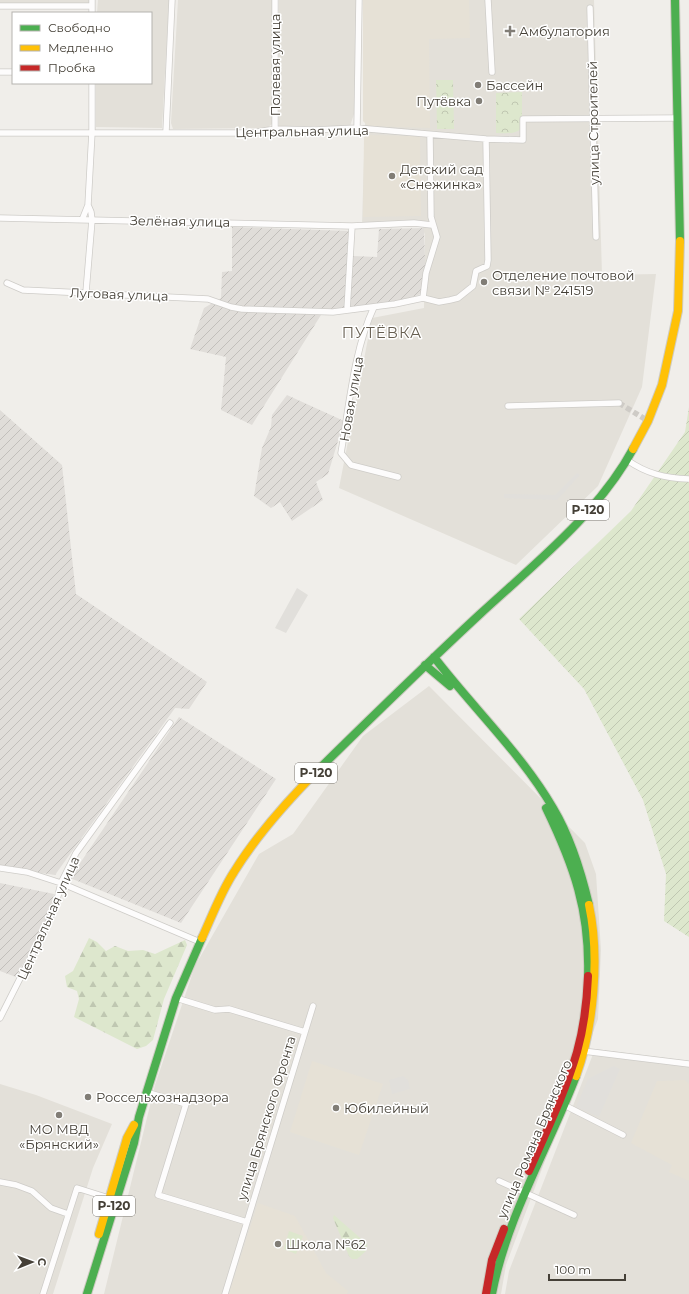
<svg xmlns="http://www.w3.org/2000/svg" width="689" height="1294" font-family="Montserrat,sans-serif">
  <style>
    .residential { fill: #e3e0d9 }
    .industrial { fill: url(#industrial-furrows) }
    .education { fill: #e6e1d6 }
    .forest { fill: url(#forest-firs) }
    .park { fill: url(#park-crowns) }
    .garden { fill: url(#garden-furrows) }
    .pitch { fill: #dde7cd }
    .parking { fill: #e1dfdb }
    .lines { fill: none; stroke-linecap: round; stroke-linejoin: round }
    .street-tunnel { stroke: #cecbc6; stroke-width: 5.5; stroke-dasharray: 5.5 3; stroke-linecap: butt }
    .street-casing { stroke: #ceccc8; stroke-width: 7 }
    .fast-casing { stroke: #cecbc2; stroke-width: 10 }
    .slow-casing { stroke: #cecbc2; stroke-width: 10 }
    .jam-casing { stroke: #cecbc2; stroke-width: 10 }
    .street { stroke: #fdfcfc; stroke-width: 5.5 }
    .fast { stroke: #4caf50; stroke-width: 8 }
    .slow { stroke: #ffc107; stroke-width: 8 }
    .jam { stroke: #c62828; stroke-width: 8 }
    .poi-dot { fill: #817d76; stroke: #fff; stroke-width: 1.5 }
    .labels { text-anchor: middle; stroke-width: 3; stroke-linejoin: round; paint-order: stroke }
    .shield { fill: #fff; stroke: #7d7973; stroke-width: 1 }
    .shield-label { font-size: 12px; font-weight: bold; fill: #454037 }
    .poi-label { font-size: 13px; fill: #454037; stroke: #fff; text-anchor: start }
    .street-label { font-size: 13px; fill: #454037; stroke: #fff }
    .quarter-label { font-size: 15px; letter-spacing: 1px; fill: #665e50; stroke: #fff }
  </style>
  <defs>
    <pattern id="industrial-furrows" width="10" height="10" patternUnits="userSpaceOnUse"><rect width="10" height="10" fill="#e0ddd9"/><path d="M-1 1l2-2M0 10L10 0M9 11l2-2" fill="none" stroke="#c2bfbb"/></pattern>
    <pattern id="forest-firs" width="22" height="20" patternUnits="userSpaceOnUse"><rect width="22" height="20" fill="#dde7cd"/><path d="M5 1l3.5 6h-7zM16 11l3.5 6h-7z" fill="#bfc7b1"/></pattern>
    <pattern id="park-crowns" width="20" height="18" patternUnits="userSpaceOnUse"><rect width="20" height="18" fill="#dde7cd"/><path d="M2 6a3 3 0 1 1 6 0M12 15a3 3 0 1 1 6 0" fill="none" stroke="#bfc7b1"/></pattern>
    <pattern id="garden-furrows" width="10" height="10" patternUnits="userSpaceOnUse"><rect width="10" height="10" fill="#dde7cd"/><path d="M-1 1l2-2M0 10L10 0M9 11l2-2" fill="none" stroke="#bfc7b1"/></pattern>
  </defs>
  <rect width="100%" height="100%" fill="#f0eeea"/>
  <path class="residential" d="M0,0h89v3l-3,2 -86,-1z
    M98,0h71l-7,128 -66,-1v-44h55v-70h-54z
    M178,0h95l-1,124 -5,4 -94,1 -2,-6z
    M279,0h78l-3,114 -4,12h-71z
    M365,0h229l8,275 54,-1 -14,113 -44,99 -82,79 -177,-77 33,-170 52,-10 1,-73 -3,-9 -60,-1 3,-100z
    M429,686l156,157 11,31 5,76 -3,69 -92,246 -5,29h-397l51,-209 40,-119 64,-112 34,-20 70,-98z
    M595,1049l94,12v233h-184l4,-23z
    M0,1084l36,11 76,29 -19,44 -40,126h-53z"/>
  <path class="industrial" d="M232,227l118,4 3,25 24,1 2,-28 45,-1 2,64 -27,10 -78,13 -69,110 -31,-15 5,-53 -36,-8 14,-41 17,-10 1,-26 10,-1z
    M287,395l57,26 -16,53 -12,8 7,18 -31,21 -12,-19 -9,6 -17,-12 8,-48 9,-21 1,-12z
    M0,410l62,55 14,129 131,88 -18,27 -14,-1 -120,167 -55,-8z
    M179,717l97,62 -95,144 -111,-45z
    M0,883l54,11 -5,21 -33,62 -16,-6z"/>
  <path class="education" d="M363,0h106l1,38 -41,1 1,89 -62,-2 -5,-5z
    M364,135l56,1 1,80 -58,1z
    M312,1061l71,23 -24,71 -69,-23z
    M685,1080l4,4v97l-20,-9 3,-7 -41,-22 26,-62z
    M258,1203l37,13 31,57 22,18 -1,3h-118z"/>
  <path class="forest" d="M89,938l8,4 9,9 9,-5 13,5 15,-1 12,4 30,-14 2,5 -23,54 -11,41 -7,6 -9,3 -63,-32 5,-18 -2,-8 -10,-4 -2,-11 8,-5z
    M334,1215l33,29 -1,7 -9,8h-5l-3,-3 -16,-38z"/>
  <path class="park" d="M436,80h17l1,49h-17z
    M522,92v36c-7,7 -17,5 -26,5v-40z"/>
  <path class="garden" d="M689,407v530l-25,-16 2,-47 -23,-74 -59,-111 -65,-70 112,-108 54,-79z"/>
  <path class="pitch" d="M289,1231l14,5 -7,18 -12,-5z"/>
  <path class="parking" d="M577,473l3,2 -23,25 -53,-2v-4l51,1z
    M297,588l11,7 -22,38 -11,-5z
    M614,1066l6,3 -21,48 -23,-10 12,-28z
    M403,1076l5,4 2,9 -18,5 -3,-14z"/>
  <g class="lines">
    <path class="street-tunnel" d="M619,403l29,18"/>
    <defs>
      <path id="street" d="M488,0l4,72
        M0,6h92
        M590,8l6,229
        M92,13v-13
        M0,72h13
        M357,128l2,-128
        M275,129v-129
        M166,132l6,-132
        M0,133h251l24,-4 40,1 42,-2 129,11 37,1v-21l155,-1
        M0,218l352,8 62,-3 18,2
        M82,220l6,-15 4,-73v-49
        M7,283l16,7 185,9 23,8 11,2 91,3 62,-8 28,-6 16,4 11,-2 8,-2 15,-12 3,-15 11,-5 1,-6 -2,-121
        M86,292l6,-72 -1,-8 -3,-7
        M423,298l3,-25 11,-36 -6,-20 -1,-82
        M374,307c-20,42 -25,100 -33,146l10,12 47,12
        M347,310l5,-84
        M508,406l111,-3
        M627,460c20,14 38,18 62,19
        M0,868l27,4 34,11 139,59
        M176,998l39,12 14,-1 76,23 -80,262
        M0,1018l48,-95 8,-19 5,-21 15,-30 94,-130
        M305,1032l8,-26
        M583,1051l106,13
        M146,1092l40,12 -28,91 89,27
        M564,1105l59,30
        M499,1181l75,34
        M0,1182l16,3 16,6 19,17 17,6
        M43,1294l34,-106 35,11"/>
      <path id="fast" d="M675,0l5,241
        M434,657c39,51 87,96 119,151 18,30 28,63 36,97
        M425,665l25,21
        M321,767c52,-51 104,-102 158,-152 53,-49 119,-101 154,-166
        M546,808c28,58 44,103 42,168
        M87,1294l47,-151 5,-26 37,-119 26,-60
        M492,1294c15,-78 56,-145 84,-218"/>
      <path id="slow" d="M633,449l15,-28 14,-36 16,-74 2,-70
        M202,938c10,-22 19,-46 32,-66 24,-39 55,-73 87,-105
        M576,1076c18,-49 24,-120 13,-171
        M99,1234l28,-96 7,-13"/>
      <path id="jam" d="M529,1171c17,-39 36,-78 48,-119 7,-25 10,-50 11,-76
        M486,1294l6,-34 12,-31"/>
    </defs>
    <use href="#street" class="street-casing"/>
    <use href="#fast" class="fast-casing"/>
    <use href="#slow" class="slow-casing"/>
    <use href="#jam" class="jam-casing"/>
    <use href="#street" class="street"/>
    <use href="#fast" class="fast"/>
    <use href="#slow" class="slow"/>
    <use href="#jam" class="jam"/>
  </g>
  <g class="poi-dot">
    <path d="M508 25h4v4h4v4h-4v4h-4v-4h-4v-4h4z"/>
    <circle cx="478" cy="85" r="4"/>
    <circle cx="479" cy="101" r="4"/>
    <circle cx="392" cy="176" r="4"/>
    <circle cx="484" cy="282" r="4"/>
    <circle cx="88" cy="1097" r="4"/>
    <circle cx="336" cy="1108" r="4"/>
    <circle cx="59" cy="1115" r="4"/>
    <circle cx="278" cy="1244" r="4"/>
  </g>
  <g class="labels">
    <g class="shield">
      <rect x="567" y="500" width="42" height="20" rx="3"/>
      <rect x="295" y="763" width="42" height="20" rx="3"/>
      <rect x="93" y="1196" width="42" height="20" rx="3"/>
    </g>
    <g class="shield-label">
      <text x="588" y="514">Р-120</text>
      <text x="316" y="777">Р-120</text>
      <text x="114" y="1210">Р-120</text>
    </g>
    <g class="poi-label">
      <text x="519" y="36">Амбулатория</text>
      <text x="486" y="90">Бассейн</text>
      <text x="471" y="106" text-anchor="end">Путёвка</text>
      <text x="400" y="174">Детский сад<tspan x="400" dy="15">«Снежинка»</tspan></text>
      <text x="492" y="280">Отделение почтовой<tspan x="492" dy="15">связи № 241519</tspan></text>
      <text x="96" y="1102">Россельхознадзора</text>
      <text x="344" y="1113">Юбилейный</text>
      <text x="59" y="1134" text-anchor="middle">МО МВД<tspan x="59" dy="15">«Брянский»</tspan></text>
      <text x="286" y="1249">Школа №62</text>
    </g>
    <g class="street-label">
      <text transform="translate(275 65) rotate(-90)" y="5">Полевая улица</text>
      <text transform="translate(593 123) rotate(-91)" y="5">улица Строителей</text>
      <text transform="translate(302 131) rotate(-1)" y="5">Центральная улица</text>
      <text transform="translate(180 221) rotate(1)" y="5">Зелёная улица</text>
      <text transform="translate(119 294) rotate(2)" y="5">Луговая улица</text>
      <text transform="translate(351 399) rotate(-80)" y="5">Новая улица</text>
      <text transform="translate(48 918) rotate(-66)" y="5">Центральная улица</text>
      <text transform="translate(266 1118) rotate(-73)" y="5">улица Брянского Фронта</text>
      <text transform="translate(534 1139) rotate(-67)" y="5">улица Романа Брянского</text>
    </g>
    <g class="quarter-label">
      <text x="382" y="338">ПУТЁВКА</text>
    </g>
  </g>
  <rect x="12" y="12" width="140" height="72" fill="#ffffff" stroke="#b5b3af"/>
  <rect x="20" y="25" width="20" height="6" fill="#4caf50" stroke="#b5b3af"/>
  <text x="48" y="32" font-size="12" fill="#454037">Свободно</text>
  <rect x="20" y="45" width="20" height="6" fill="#ffc107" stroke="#b5b3af"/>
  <text x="48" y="52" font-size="12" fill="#454037">Медленно</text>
  <rect x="20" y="65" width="20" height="6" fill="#c62828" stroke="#b5b3af"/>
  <text x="48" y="72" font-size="12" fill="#454037">Пробка</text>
  <g transform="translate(32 1262) rotate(89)" stroke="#ffffff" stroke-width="3" paint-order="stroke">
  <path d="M0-3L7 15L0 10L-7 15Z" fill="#454037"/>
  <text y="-6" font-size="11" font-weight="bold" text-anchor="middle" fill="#454037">С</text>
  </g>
  <path d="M549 1274v6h76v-6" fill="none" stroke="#454037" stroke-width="2"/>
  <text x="555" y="1274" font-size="12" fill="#454037" stroke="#ffffff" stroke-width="3" paint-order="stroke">100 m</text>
</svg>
